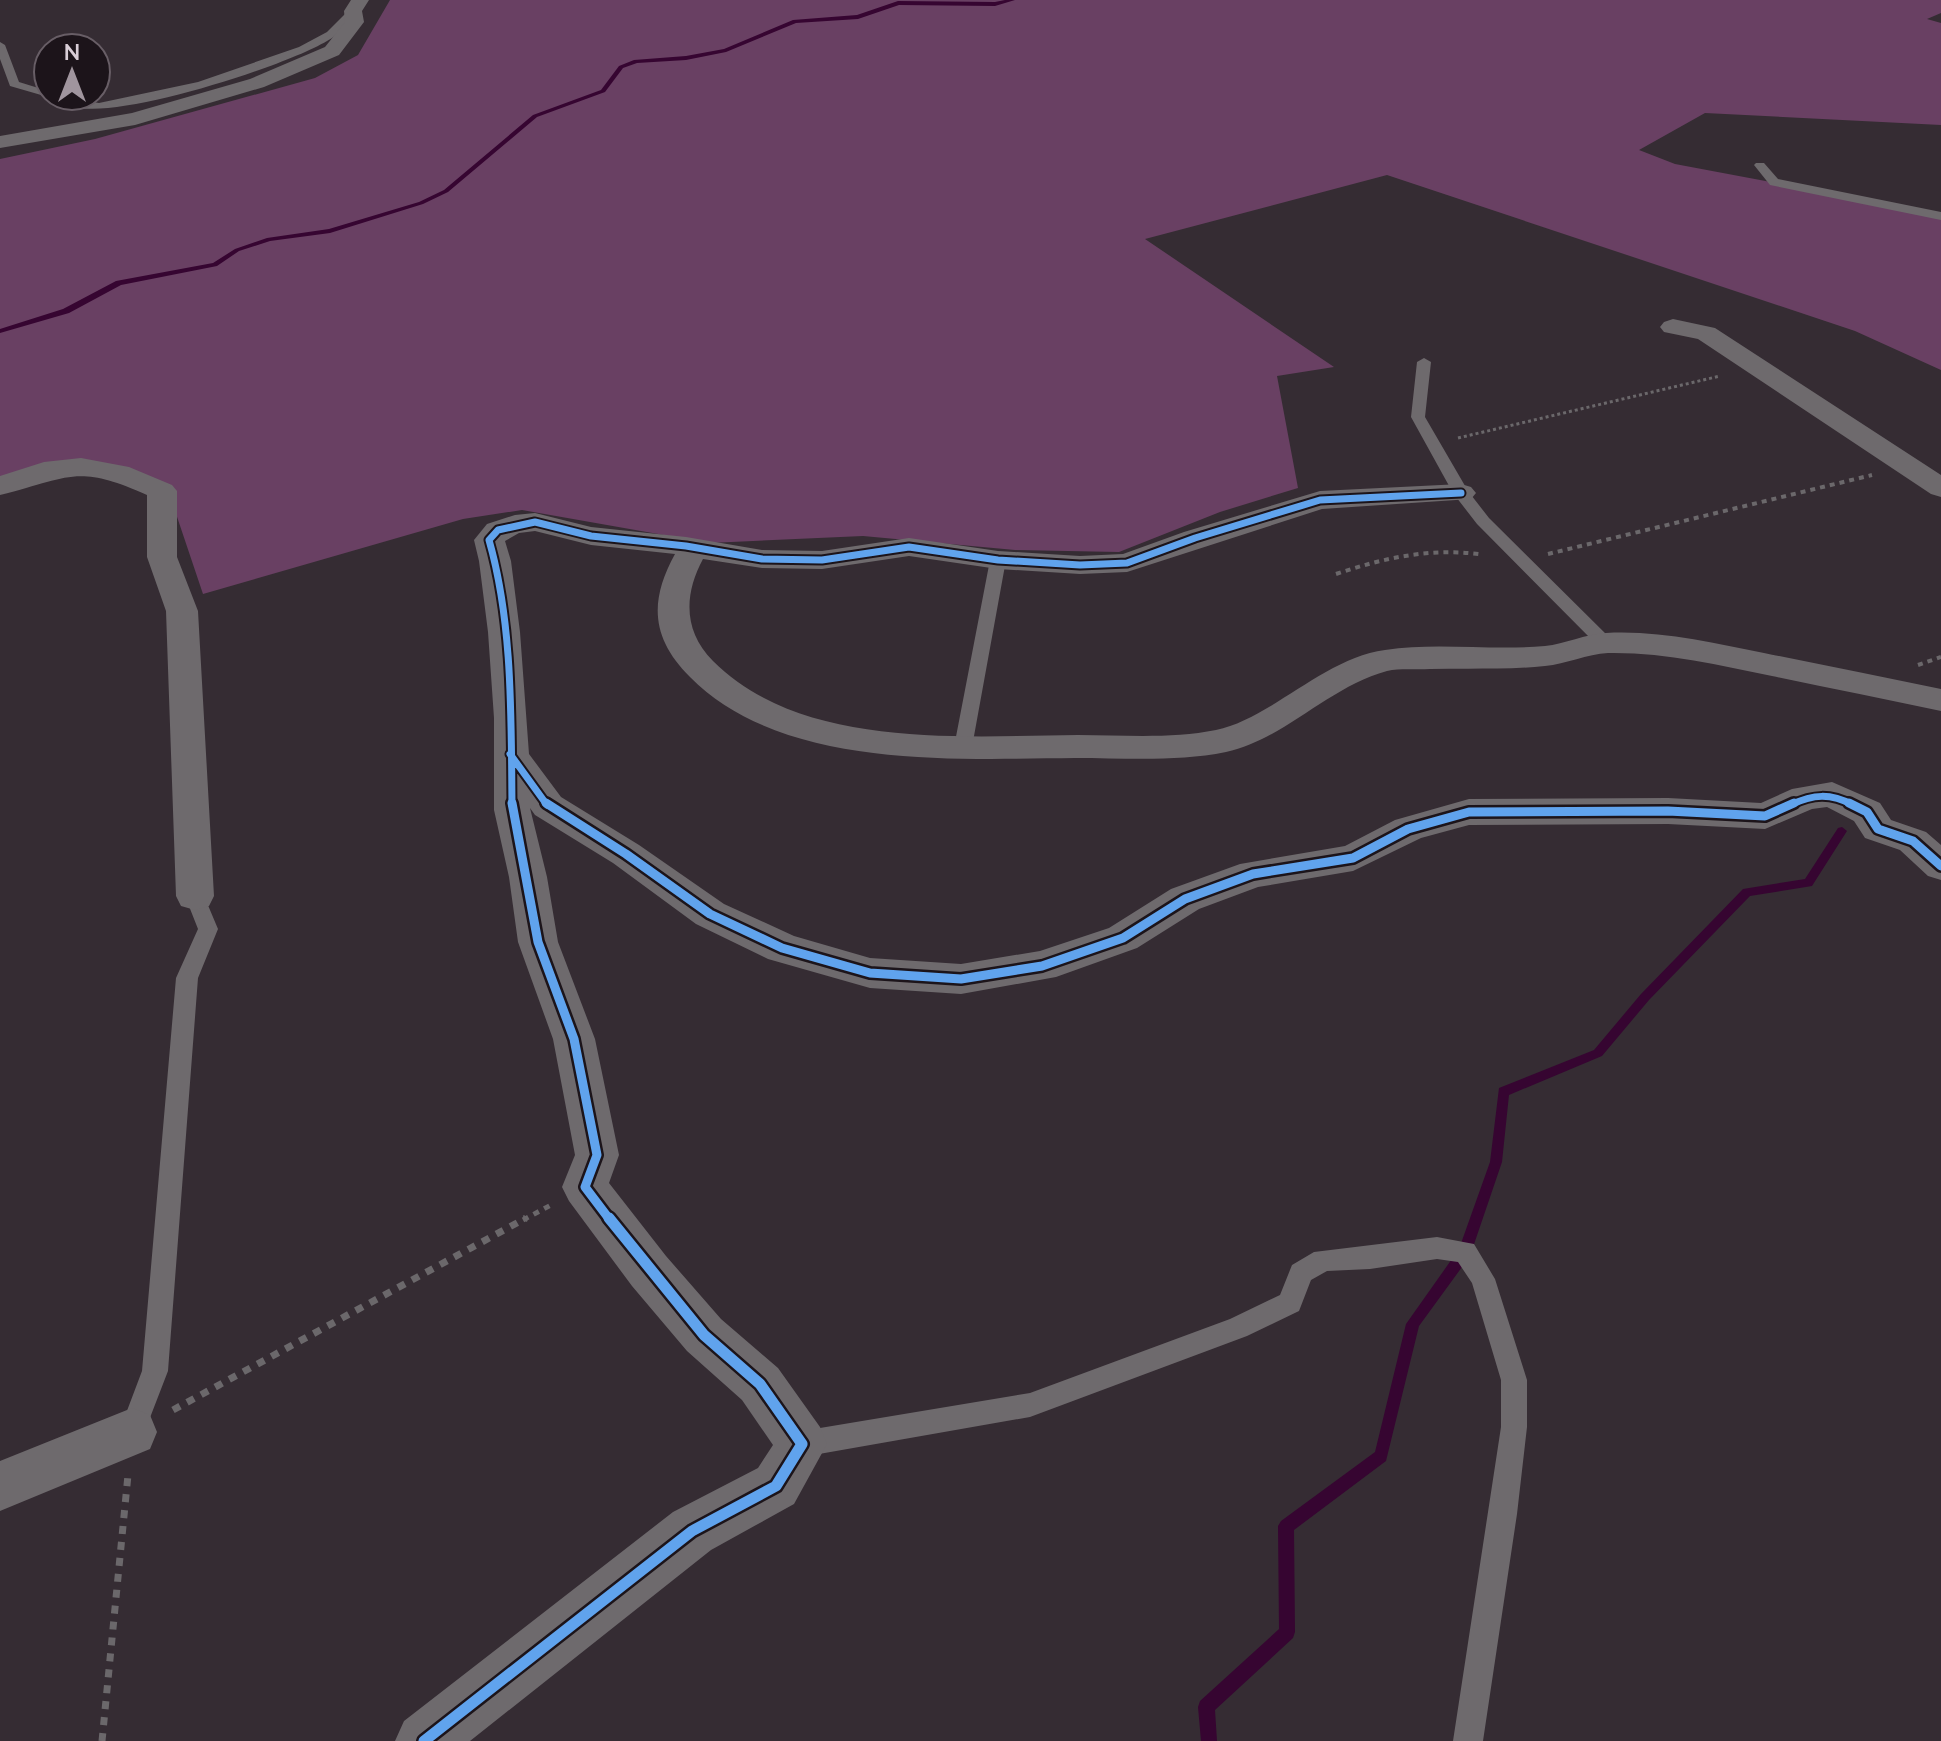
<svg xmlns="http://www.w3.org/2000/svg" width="1941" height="1741" font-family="'Nunito Sans',sans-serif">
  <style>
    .green { fill: #694063 }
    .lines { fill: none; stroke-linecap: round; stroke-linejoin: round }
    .stream { fill: #360531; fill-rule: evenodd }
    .path-far3 { stroke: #6b686b; stroke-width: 3; stroke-dasharray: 3 3; stroke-linecap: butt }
    .path-far2 { stroke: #6b686b; stroke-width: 4; stroke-dasharray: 5 5; stroke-linecap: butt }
    .path-far1 { stroke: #6b686b; stroke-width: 5; stroke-dasharray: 6 6; stroke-linecap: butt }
    .path { stroke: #6b686b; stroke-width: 7; stroke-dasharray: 8 8; stroke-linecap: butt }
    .service { fill: #6e6a6d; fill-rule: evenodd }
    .minor { fill: #6e6a6d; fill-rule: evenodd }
    .cycleway-far2-casing { stroke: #1c141a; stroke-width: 11 }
    .cycleway-far1-casing { stroke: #1c141a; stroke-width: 14 }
    .cycleway-casing { stroke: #1c141a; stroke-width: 16 }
    .cycleway-far2 { stroke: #60a3ed; stroke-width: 7 }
    .cycleway-far1 { stroke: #60a3ed; stroke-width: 9 }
    .cycleway { stroke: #60a3ed; stroke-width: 11 }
  </style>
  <rect width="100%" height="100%" fill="#352c33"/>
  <path class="green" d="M390,0h1551v13l-14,6 14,4v102l-236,-12 -66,37 36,14 266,50v156l-86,-39 -468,-156 -242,64 189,128 -57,9 21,112 -78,24 -101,40 -104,-2 -152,-14 -154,7 -187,-33 -59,9 -260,75 -35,-104 -118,-24 -50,19v-326l95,-20 220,-61 43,-23z"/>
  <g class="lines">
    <path class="stream" d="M1005,0h10l-20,6 -96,-1 -41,14 -62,4 -70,29 -40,8 -49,3 -14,5 -18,24 -68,25 -89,75 -25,12 -93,29 -60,8 -31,10 -22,15 -96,19 -52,28 -69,20v-4l63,-20 53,-28 97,-18 22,-14 32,-11 62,-9 90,-27 25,-12 89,-75 68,-25 18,-24 15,-6 52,-4 38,-7 69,-29 64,-5 41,-14 97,1z
      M1842,827l5,4 -35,55 -62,10 -101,104 -47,56 -93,39 -7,67 -32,94 -51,70 -33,135 -92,69 1,102 -2,6 -78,72 2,31h-16l-3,-34 2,-6 79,-72 -1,-103 3,-5 94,-69 31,-128 53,-75 31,-87 9,-74 95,-38 47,-56 102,-105 62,-10 33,-51z"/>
    <path class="path-far3" d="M1458,438l262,-62"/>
    <path class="path-far2" d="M1548,554l324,-79
      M1336,574c48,-16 92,-26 143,-20
      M1918,665l23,-8"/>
    <path class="path-far1" d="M523,1220l28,-15"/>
    <path class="path" d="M173,1410l353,-192
      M102,1741l26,-266"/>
    <path class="service" d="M350,9l8,2c-9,11 -18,23 -31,30 -44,26 -198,75 -247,67 -9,-1 -20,-7 -27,-12l46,7 99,-21 101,-35 28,-15z
      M0,42l5,3 14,37 29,9v5h4l-4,1 -38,-11 -10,-27z
      M1756,163h8l14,16 163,33v8l-171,-35 -16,-20z
      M1424,358l7,4 -6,55 43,74 21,27 122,121 3,4 -3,4h-12l-122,-123 -24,-31 -42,-76 6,-55z
      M998,555l8,5 -34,187 -9,6 -9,-6 36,-187z
      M195,889l7,2 16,38 -20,49 -30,393 -27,70 -9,4 -9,-4 -4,-9 23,-61 34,-393 22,-49 -13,-33 3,-5z
      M1437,1237l37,7 21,35 32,101v47l-10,87 -34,227h-30l48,-314v-47l-29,-97 -14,-21 -21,-3 -67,10 -43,2 -16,9 -12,31 -52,25 -217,81 -228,40 -9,-4 -4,-9 4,-9 9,-4 228,-38 200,-74 50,-24 12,-30 22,-13z"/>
    <path class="minor" d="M351,0h18l-7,11 2,11 -25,33 -75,32 -129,38 -135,23v-12l132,-23 118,-34 75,-32 20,-25 -1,-11z
      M1673,319l42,9 226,147v22l-10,-3 -233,-155 -34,-7 -4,-5 4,-5z
      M81,458l48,9 43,18 5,6v66l21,54 16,285 -5,10 -14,4 -14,-4 -5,-10 -10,-285 -19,-54v-62c-71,-32 -78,-17 -147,0v-19l44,-14z
      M1461,484l10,3 5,6 -5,6 -149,10 -195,63 -47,2 -82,-5 -89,-13 -87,13 -60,-1 -59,-9c-19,35 -20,72 10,102 89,89 249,75 365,74 45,0 94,4 138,-5 56,-12 108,-72 169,-80 52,-8 107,1 160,-4 20,-2 40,-12 61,-13 53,-3 107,10 158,20 59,12 118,24 177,36v22c-56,-12 -113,-23 -169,-35 -54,-11 -108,-24 -164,-23 -21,1 -42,11 -63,13 -38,4 -77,2 -115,3 -14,1 -30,-1 -43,2 -59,16 -102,68 -161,81 -49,10 -101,6 -151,6 -120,1 -293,12 -385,-81 -39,-39 -41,-76 -15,-123l-84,-9 -56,-14 -16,2 -14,8 6,20 9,71 9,122 32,43 78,48 85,59 70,32 76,22 91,6 79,-13 69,-23 62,-39 69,-25 105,-18 50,-26 74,-21 199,-1 93,5 31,-14 40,-7 48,21 11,17 35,12 15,13v35l-13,-4 -28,-26 -35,-12 -11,-17 -27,-14 -15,2 -47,20 -97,-5 -199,1 -48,13 -68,33 -95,16 -59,22 -62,39 -81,29 -95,17 -91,-6 -102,-29 -72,-35 -83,-61 -78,-48 -5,-7 17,69 11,65 37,97 24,116 -10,28 57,73 55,63 57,49 42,59 7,17 -33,60 -83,46 -241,191h-75l9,-20 269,-209 85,-44 15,-23 -31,-45 -55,-49 -55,-65 -63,-85 -7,-14 13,-32 -22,-116 -35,-97 -9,-65 -15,-67v-92l-6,-86 -9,-71 -5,-21 13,-16 28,-9 20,-2 56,14 95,10 76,13 60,1 87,-13 89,13 82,5 43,-2 61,-22 136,-41z
      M132,1408l18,7 7,17 -7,17 -150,62v-50z"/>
    <defs>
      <path id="cycleway-far2" d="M510,754l37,51
        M512,805c-1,-87 1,-181 -23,-265l9,-10 37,-8 56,14 95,10 76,13 60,1 87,-13 89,13 82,5 47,-2 68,-25 125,-38 141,-7
        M1790,805c24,-11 40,-12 63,0"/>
      <path id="cycleway-far1" d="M512,803l26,139 36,97 23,116 -12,32 25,33
        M546,803l80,51 84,60 72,34 88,25 91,6 81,-13 81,-28 62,-39 68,-25 100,-16 55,-29 61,-17 199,-1 97,5 29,-13
        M1849,803l18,9 11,17 35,12 28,25"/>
      <path id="cycleway" d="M424,1741l268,-210 84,-45 26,-42 -42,-60 -56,-49 -95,-117"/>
    </defs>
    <use href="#cycleway-far2" class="cycleway-far2-casing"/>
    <use href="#cycleway-far1" class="cycleway-far1-casing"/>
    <use href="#cycleway" class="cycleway-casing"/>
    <use href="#cycleway-far2" class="cycleway-far2"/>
    <use href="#cycleway-far1" class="cycleway-far1"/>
    <use href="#cycleway" class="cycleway"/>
  </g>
  <g transform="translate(72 72)"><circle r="38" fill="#1c141a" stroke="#685e66" stroke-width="2"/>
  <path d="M0-6L14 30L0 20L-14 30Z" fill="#a0959e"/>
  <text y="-12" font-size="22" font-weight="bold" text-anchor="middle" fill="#d9ced7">N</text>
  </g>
</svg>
